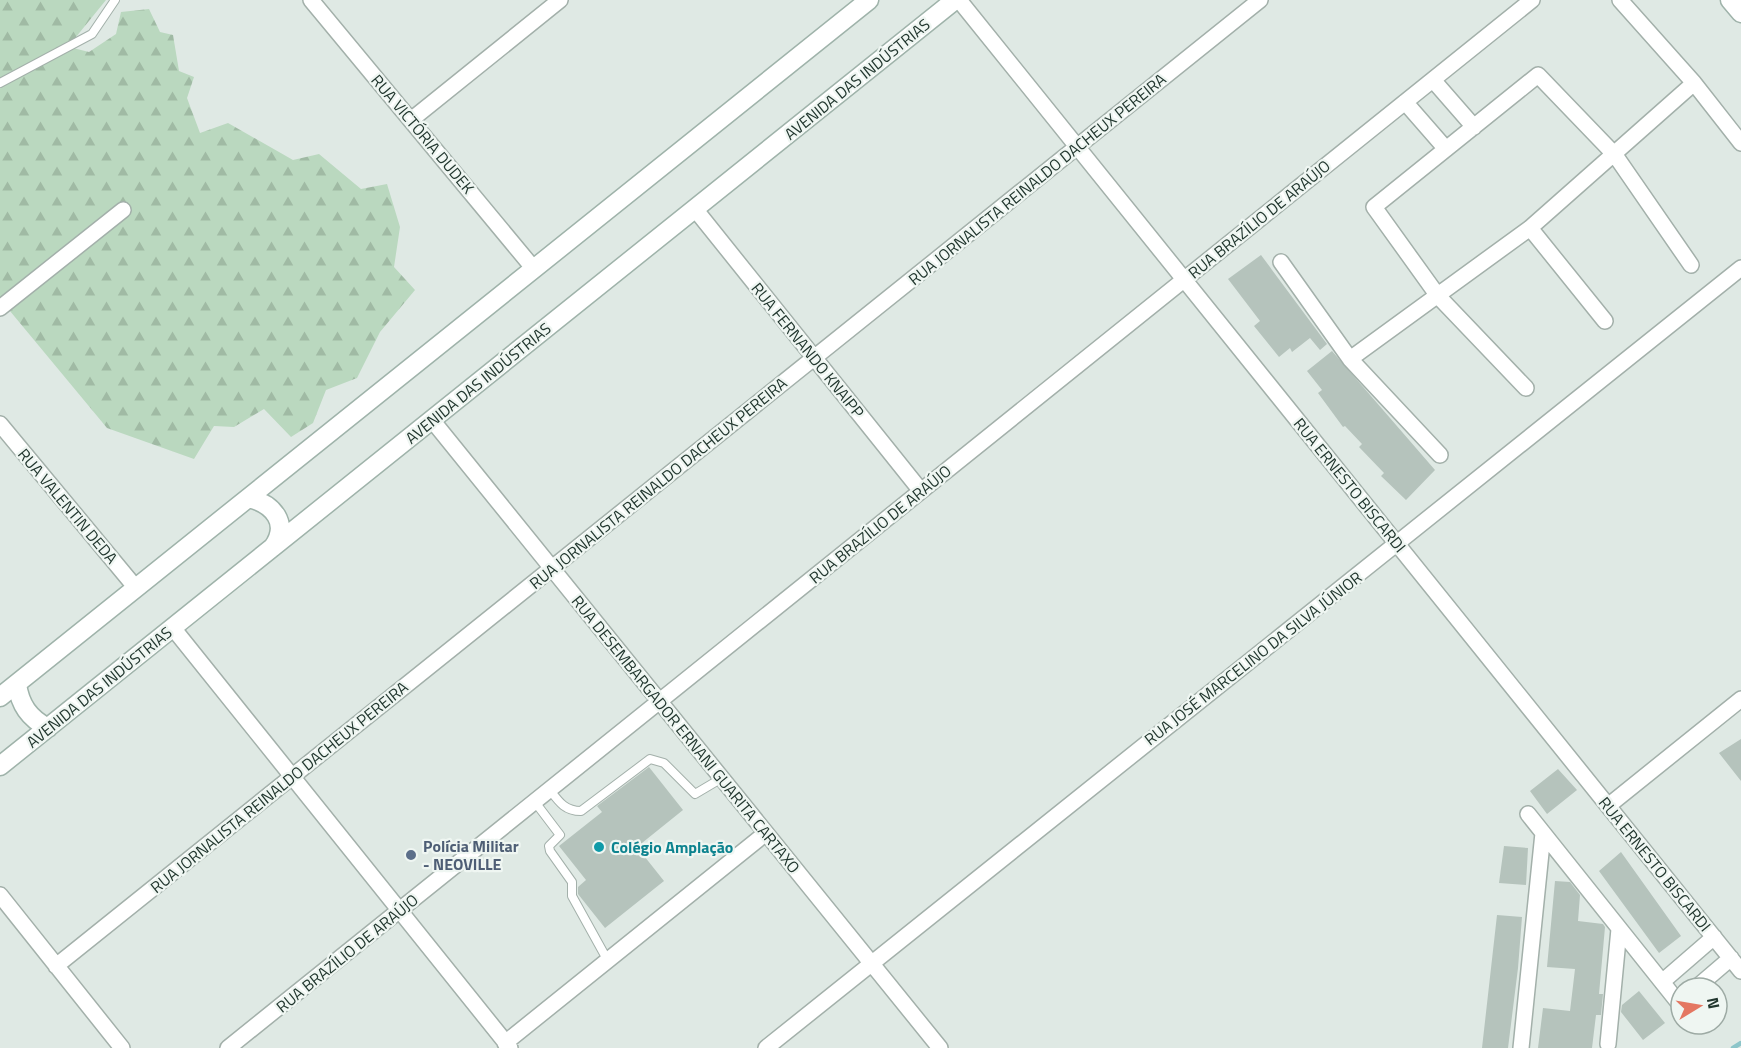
<svg xmlns="http://www.w3.org/2000/svg" width="1741" height="1048" font-family="'Titillium Web',sans-serif">
  <style>
    .forest { fill: url(#forest-firs) }
    .lines { fill: none; stroke-linecap: round; stroke-linejoin: round }
    .stream { stroke: #8cc5c9; stroke-width: 4.5 }
    .building { fill: #b5c3bc }
    .lane-casing { stroke: #a3b0aa; stroke-width: 10 }
    .street-casing { stroke: #a3b0aa; stroke-width: 18 }
    .secondary-casing { stroke: #9fb3aa; stroke-width: 21 }
    .lane { stroke: #fff; stroke-width: 8 }
    .street { stroke: #fff; stroke-width: 15 }
    .secondary { stroke: #fff; stroke-width: 18 }
    .culture-dot { fill: #0f9aa8; stroke: #eff6f2; stroke-width: 2 }
    .service-dot { fill: #5c6f8a; stroke: #eff6f2; stroke-width: 2 }
    .labels { text-anchor: middle; stroke-width: 4.5; stroke-linejoin: round; paint-order: stroke }
    .street-label { font-size: 16px; fill: #22372f; stroke: #eff6f2 }
    .service-label { font-size: 16px; font-weight: bold; fill: #4e5e75; stroke: #eff6f2; text-anchor: start }
    .culture-label { font-size: 16px; font-weight: bold; fill: #0d838f; stroke: #eff6f2; text-anchor: start }
  </style>
  <defs>
    <pattern id="forest-firs" width="22" height="20" patternUnits="userSpaceOnUse" patternTransform="scale(1.5)"><rect width="22" height="20" fill="#bad8bf"/><path d="M5 1l3.5 6h-7zM16 11l3.5 6h-7z" fill="#a0baa4"/></pattern>
  </defs>
  <rect width="100%" height="100%" fill="#dfe9e4"/>
  <path class="forest" d="M0,0h106l-30,37 -3,11 16,4 27,-18 5,-22 28,-3 11,23 13,3 6,36 15,6 -7,21 13,35 28,-10 65,37 26,-6 42,35 26,-5 13,43 -6,40 21,23 -35,42 -23,46 -31,12 -13,33 -22,14 -27,-28 -30,18 -20,-1 -20,33 -87,-31 -107,-129z"/>
  <g class="lines">
    <path class="stream" d="M1733,1048l8,-5"/>
  </g>
  <path class="building" d="M1261,255l66,89 -7,6 -10,-12 -18,14 -2,-4 -11,9 -25,-31 6,-5 -32,-42z
    M1332,351l103,119 -29,30 -25,-24 3,-3 -25,-26 3,-3 -17,-18 -2,1 -25,-34 4,-3 -15,-19z
    M1741,739v42l-22,-28z
    M649,767l34,43 -46,37 27,34 -59,47 -27,-34v-7l8,-7 -27,-34 43,-34 -5,-6z
    M1558,769l19,21 -30,24 -17,-23z
    M1504,846l24,2 -2,37 -27,-2z
    M1621,852l60,84 -22,17 -60,-82z
    M1555,881l15,1 10,13 -2,26 25,3 2,3 -6,67h4l-2,21h-5l-4,33h-54l5,-40 27,3 3,-25 2,-17 -28,-2z
    M1497,915l25,2 -4,51 -10,80h-26z
    M1639,991l26,32 -22,17 -22,-28 1,-7z"/>
  <g class="lines">
    <defs>
      <path id="lane" d="M0,83l92,-49 23,-34
        M550,790c9,12 15,21 31,21l69,-52 14,4 31,31 27,-16
        M535,802l25,33 -11,11 1,5 22,31v14l36,65"/>
      <path id="street" d="M311,0l223,269
        M959,0l782,971
        M1620,0l74,83 47,60
        M1433,80l41,47
        M1405,102l41,47
        M411,120l149,-120
        M695,209l226,282
        M1530,228l75,93
        M1281,262l69,97 90,96
        M0,308l123,-98
        M1350,359l180,-131 164,-145
        M1526,388l-88,-92 -64,-89 164,-132 77,80 76,110
        M432,420l508,628
        M0,424l136,164
        M173,628l337,420
        M1608,806l133,-107
        M1528,814l150,188 3,-2
        M0,895l122,153
        M56,966l1204,-966
        M1662,982l52,-45
        M1696,988l35,-30
        M505,1043l261,-210
        M1608,1044l11,-115
        M228,1048l1304,-1048
        M766,1048l975,-780
        M1521,1048l22,-215"/>
      <path id="secondary" d="M1730,0l11,13
        M249,498c24,6 41,25 24,49
        M17,684c3,21 12,34 31,44
        M0,697l869,-697
        M0,766l955,-766"/>
    </defs>
    <use href="#lane" class="lane-casing"/>
    <use href="#street" class="street-casing"/>
    <use href="#secondary" class="secondary-casing"/>
    <use href="#lane" class="lane"/>
    <use href="#street" class="street"/>
    <use href="#secondary" class="secondary"/>
  </g>
  <circle class="culture-dot" cx="599" cy="847" r="6"/>
  <circle class="service-dot" cx="411" cy="855" r="6"/>
  <g class="labels">
    <g class="street-label">
      <text transform="translate(857 79) rotate(-39)" y="6">AVENIDA DAS INDÚSTRIAS</text>
      <text transform="translate(423 134) rotate(50)" y="6">RUA VICTÓRIA DUDEK</text>
      <text transform="translate(1037 179) rotate(-39)" y="6">RUA JORNALISTA REINALDO DACHEUX PEREIRA</text>
      <text transform="translate(1259 219) rotate(-39)" y="6">RUA BRAZÍLIO DE ARAÚJO</text>
      <text transform="translate(808 350) rotate(51)" y="6">RUA FERNANDO KNAIPP</text>
      <text transform="translate(478 383) rotate(-39)" y="6">AVENIDA DAS INDÚSTRIAS</text>
      <text transform="translate(658 483) rotate(-39)" y="6">RUA JORNALISTA REINALDO DACHEUX PEREIRA</text>
      <text transform="translate(1350 485) rotate(51)" y="6">RUA ERNESTO BISCARDI</text>
      <text transform="translate(68 506) rotate(50)" y="6">RUA VALENTIN DEDA</text>
      <text transform="translate(880 524) rotate(-39)" y="6">RUA BRAZÍLIO DE ARAÚJO</text>
      <text transform="translate(1253 658) rotate(-38)" y="6">RUA JOSÉ MARCELINO DA SILVA JÚNIOR</text>
      <text transform="translate(99 687) rotate(-39)" y="6">AVENIDA DAS INDÚSTRIAS</text>
      <text transform="translate(686 734) rotate(51)" y="6">RUA DESEMBARGADOR ERNANI GUARITA CARTAXO</text>
      <text transform="translate(279 787) rotate(-39)" y="6">RUA JORNALISTA REINALDO DACHEUX PEREIRA</text>
      <text transform="translate(1655 864) rotate(51)" y="6">RUA ERNESTO BISCARDI</text>
      <text transform="translate(347 953) rotate(-39)" y="6">RUA BRAZÍLIO DE ARAÚJO</text>
    </g>
    <g class="service-label">
      <text x="423" y="852">Polícia Militar<tspan x="423" dy="18">- NEOVILLE</tspan></text>
    </g>
    <g class="culture-label">
      <text x="611" y="853">Colégio Amplação</text>
    </g>
  </g>
  <g transform="translate(1699 1006) rotate(79)"><circle r="28" fill="#eff6f2" stroke="#9daaa4" stroke-width="1.5"/>
  <path d="M0-4.5L10 22L0 15L-10 22Z" fill="#e47762"/>
  <text y="-9" font-size="16" font-weight="bold" text-anchor="middle" fill="#22372f">N</text>
  </g>
</svg>
